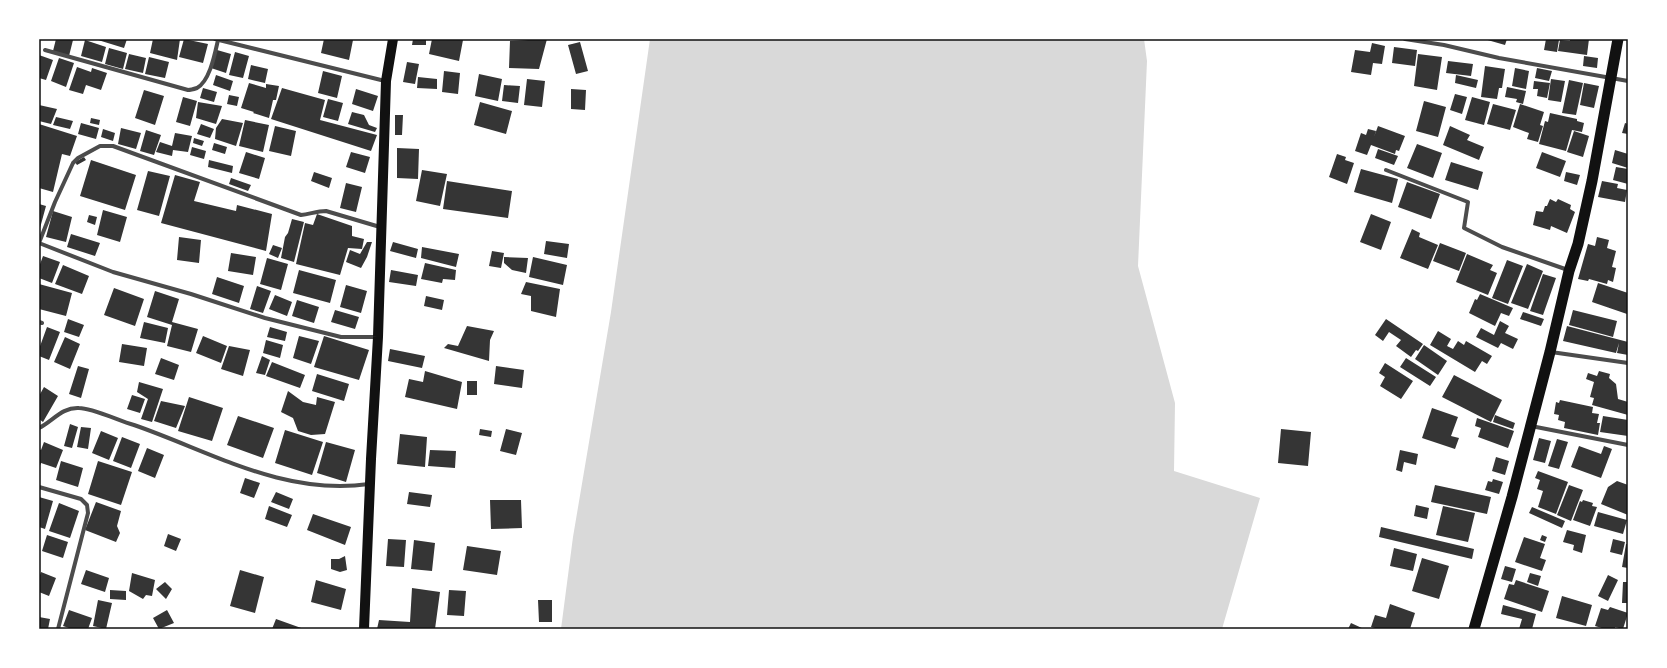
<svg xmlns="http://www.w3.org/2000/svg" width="1667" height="668" font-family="Roboto,sans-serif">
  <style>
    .water { fill: #d9d9d9 }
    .building { fill: #353535 }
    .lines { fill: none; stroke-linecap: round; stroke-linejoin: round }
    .minor { stroke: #4c4c4c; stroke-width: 4 }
    .primary { stroke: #111; stroke-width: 10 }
    .trunk { stroke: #111; stroke-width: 11 }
    .neatline { fill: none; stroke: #111; stroke-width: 1.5 }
  </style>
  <rect width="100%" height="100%" fill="#fff"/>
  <path class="water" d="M650,39h494l3,22 -9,205 37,137 -1,68 86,27 -38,131h-661l12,-92 38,-225z"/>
  <path class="building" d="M56,39l17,1 -4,16 -16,-5z
    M98,39h29l-3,9 -26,-8z
    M153,39h27l-3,21 -27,-7z
    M184,39l24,5 -5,19 -24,-6z
    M324,39l29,1 -4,20 -28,-7z
    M413,39h13v6h-14z
    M432,39l31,1 -4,21 -30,-7z
    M547,39l-8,30 -30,-1 1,-27z
    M1484,39h23l-2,6z
    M1546,39l13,1 -2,12 -13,-2z
    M1570,39h19l-2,16 -29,-4 2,-11 10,1z
    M85,40l21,7 -4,15 -21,-6z
    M580,42l8,29 -12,3 -8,-29z
    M1372,43l13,3 -3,18 -9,-1 -2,12 -20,-3 4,-22 15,2z
    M1394,47l23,3 -2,16 -23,-3z
    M109,48l18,5 -4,16 -18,-5z
    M217,50l14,4 -5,19 -15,-5z
    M235,52l14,4 -6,22 -14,-3z
    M129,54l17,4 -3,15 -18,-4z
    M1418,54l24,3 -5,33 -23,-4z
    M39,55l14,5 -7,20 -7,-2z
    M1584,56l14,2 -1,10 -14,-2z
    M149,57l20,5 -4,16 -20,-4z
    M59,58l15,5 -8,24 -15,-6z
    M1448,61l25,3 -2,12 -25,-3z
    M407,62l12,2 -4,20 -12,-2z
    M251,65l17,4 -3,14 -17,-4z
    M1485,66l20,3 -3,19h-3l-2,11 -16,-2z
    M77,67l14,5 1,-4 15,5 -6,17 -15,-5 -3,9 -14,-4z
    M1515,68l14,3 -3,18 -14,-3z
    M1537,68l15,3 -3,10 -14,-3z
    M323,71l19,5 -5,22 -19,-5z
    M444,71l16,2 -2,21 -16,-2z
    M479,74l23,5 -4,22 -23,-5z
    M216,75l17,6 -3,10 -17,-6z
    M1456,75l22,5 -2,8 -21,-5z
    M418,77l19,2v10l-20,-1z
    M527,79l18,2 -3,26 -18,-2z
    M1551,79l14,2 -4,21 -13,-2z
    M1569,80l14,3 -7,32 -14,-2z
    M1534,81l16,2 -3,15 -10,-2 1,-7h-5z
    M249,83l17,5v-4l13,2 -3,14h-3l-4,18 -16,-5 1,-1 -13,-4z
    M1584,83l15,3 -5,22 -14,-3z
    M504,85l16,1 -2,17 -16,-2z
    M1507,87l19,4 -3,13 -7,-2 1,-3 -12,-2z
    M203,88l14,4 -3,10 -14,-4z
    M282,88l43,12 -5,20 57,15 -6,16 -100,-32z
    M356,89l22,7 -5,15 -21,-7z
    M571,89l15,1 -1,20 -14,-1z
    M144,90l20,6 -9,29 -20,-7z
    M1455,94l12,3 -5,17 -12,-4z
    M229,95l10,2 -2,9 -10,-2z
    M183,97l14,4 -7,25 -14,-4z
    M1472,97l18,5 -6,23 -19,-5z
    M328,99l15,4 -5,18 -15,-4z
    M1424,101l22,6 -8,30 -22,-6z
    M198,102l24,4 -6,18 -20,-6z
    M480,102l32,9 -6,23 -32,-9z
    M1493,104l23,6 -6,20 -23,-6z
    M1520,104l24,8 -4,13 3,1 -5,16 -11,-3 2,-6 -16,-6z
    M39,105l18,4 -6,15 -12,-3z
    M352,112l12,3 5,10 8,3 -2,4 -27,-8z
    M1550,113l27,6v2l7,2 -2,9 -10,-2 -6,21 -27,-7 6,-23 3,1z
    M395,115h8l-1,20h-7z
    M56,117l17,4 -3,8 -17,-4z
    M91,118l9,2 -1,5 -9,-2z
    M222,119l21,4 -7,23 -21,-7 1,-11z
    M245,120l24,5 -6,27 -24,-6z
    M81,123l18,5 -3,11 -18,-5z
    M1625,123l3,1v10l-6,-1z
    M39,124l38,12 -7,20 -8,-2 -9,38 -14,-4z
    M201,124l13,5 -4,9 -13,-4z
    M275,126l21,5 -5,25 -22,-5z
    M1378,126l27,10 -6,15 -3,-1 -1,4 -24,-9 -4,10 -12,-4 6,-18 5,2 2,-6 8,2 -2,6z
    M1450,126l20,9 -3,5 17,7 -5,13 -36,-15z
    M121,128l20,5 -5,16 -18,-5z
    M103,129l12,4 -2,8 -12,-4z
    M146,130l15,5 -7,20 -14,-4z
    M1574,131l15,5 -6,21 -16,-5z
    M175,133l17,3 -4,16 -15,-2 -1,6 -16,-4 4,-10 12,4z
    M194,138l10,3 -2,5 -9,-3z
    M214,143l13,4 -2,7 -13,-4z
    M1417,144l25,9 -9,25 -26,-10z
    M192,147l14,4 -2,8 -14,-4z
    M397,148l22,1 -1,30 -21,-1z
    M1378,149l20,7 -4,9 -19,-7z
    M1615,150l13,4v14l-16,-5z
    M246,152l19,6 -6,21 -20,-6z
    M351,152l19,5 -5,16 -19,-6z
    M1542,152l24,9 -6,16 -24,-9z
    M1337,154l9,3 -1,3 9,3 -7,21 -18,-7z
    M84,157l2,3 -9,5 -2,-3z
    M91,160l45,15 -11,35 -45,-14z
    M209,160l24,6 -1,7 -24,-6z
    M1451,162l32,10 -5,18 -33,-10z
    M1616,167l12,2v15l-15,-4z
    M1361,169l37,10 -6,24 -38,-11z
    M422,170l25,4 -7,32 -24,-5z
    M148,171l22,5 -11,40 -22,-6z
    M314,172l18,6 -3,10 -18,-7z
    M1566,172l14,3 -3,10 -13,-4z
    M175,175l25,7 -6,19 42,10 1,-6 35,9 -6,37 -105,-28z
    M231,178l20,7 -3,6 -19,-7z
    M447,181l65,10 -4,27 -65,-9z
    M1602,181l16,3 -1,4 10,2 -2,12 -27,-5z
    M1407,182l33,12 -9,25 -33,-12z
    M346,183l16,4 -6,25 -16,-4z
    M1550,199l6,3 2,-3 13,6 -1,4 5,3 -8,21 -16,-7 -1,4 -17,-5 3,-14 7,1 2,-6h2z
    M39,204l7,2 -6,22h-1z
    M103,210l24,7 -7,25 -23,-7z
    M53,211l19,6 -6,25 -20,-5z
    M317,214l35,12v10l12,3 -2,10 -14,-1 -8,27 -44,-11 9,-41 8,2z
    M1371,214l20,8 -10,28 -21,-8z
    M89,215l8,2 -2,8 -8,-3z
    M292,219l12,3 -10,40 -13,-4 4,-21 3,-4z
    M1412,229l8,4 -1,4 19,8 -10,24 -28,-11z
    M71,234l29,9 -5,13 -28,-9z
    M179,237l22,3 -2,23 -22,-3z
    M1597,237l12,3 -2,8 9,3 -4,16 4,1 -3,14 -5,-2 -1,4 -18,-5 -1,2 -10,-2 10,-35 7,2z
    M546,241l23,3 -2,14 -23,-4z
    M367,242h5l-5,15 -6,11 -15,-6 4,-12 10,4z
    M393,242l25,7 -2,9 -26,-7z
    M1440,243l26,10 -7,18 -26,-10z
    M273,245l9,3 -4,10 -9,-4z
    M422,247l37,7 -3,13 -35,-9z
    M492,251l12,2 -3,15 -12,-2z
    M231,253l25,4 -3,18 -25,-4z
    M1467,254l26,11 -3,5 7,3 -9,22 -32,-13z
    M43,256l17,6 -8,21 -13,-5v-11z
    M504,257l24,1 -2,15 -14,-3 -8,-7z
    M533,257l34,8 -4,20 -34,-8z
    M267,258l21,6 -7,26 -21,-6z
    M1507,260l16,6 -15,38 -16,-6z
    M425,263l31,7 -1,10 -12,-1 -1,4 -21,-4z
    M1527,264l16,7 -15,38 -17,-6z
    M63,265l26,11 -7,18 -27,-10z
    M299,270l37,10 -6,23 -37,-10z
    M391,270l27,5 -2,11 -27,-4z
    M1543,274l13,4 -13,37 -13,-4z
    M217,277l27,9 -5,17 -27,-9z
    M526,282l34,7 -4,28 -25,-6v-15l-10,-2z
    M1598,283l30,10 -1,21 -35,-12z
    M39,284l33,9 -6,23 -27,-7z
    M346,285l21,6 -6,22 -21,-6z
    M257,286l14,5 -8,22 -13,-4z
    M114,288l30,11 -9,27 -31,-11z
    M155,291l24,8 -7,23 26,7 -7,23 -24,-6 5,-21 -25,-8z
    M1480,294l33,14 -4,8 -8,-3 -6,13 -26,-13 6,-14 2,1z
    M275,295l17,7 -5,14 -18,-7z
    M426,296l18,4 -2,10 -18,-4z
    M297,300l22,7 -5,16 -22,-7z
    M335,310l24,7 -4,12 -24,-7z
    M1573,310l44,11 -4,16 -44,-12z
    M1523,312l21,7 -3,7 -21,-7z
    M68,319l16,6 -5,12 -15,-5z
    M1386,319l37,25 -5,7 -2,-1 -5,7 -15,-11 5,-6 -12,-8 -6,9 -8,-6z
    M1500,321l9,5 -4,7 13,6 -5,10 -12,-6 -3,5 -22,-11 5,-9 13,7z
    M144,322l24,6 -3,15 -25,-5z
    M467,326l27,5 -4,9 -1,21 -45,-13 4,-4 10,2z
    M1567,326l61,16v13l-11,-2 2,-10 -3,10 -53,-12z
    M47,327l13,5 -11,28 -10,-4v-7z
    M270,327l17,5 -2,9 -18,-4z
    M1438,331l13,8 -4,7 6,3 5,-8 6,4 2,-4 26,15 -5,8 -5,-3 -7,11 -45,-27z
    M203,336l24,10 -6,17 -25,-10z
    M299,336l20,5 -8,23 -18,-6z
    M324,336l45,14 -10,30 -45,-13z
    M65,337l15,7 -10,25 -16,-7z
    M266,340l17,5 -3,13 -17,-5z
    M122,344l25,4 -3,18 -25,-4z
    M1424,345l23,16 -9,14 -23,-16z
    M229,346l21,4 -7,26 -22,-7z
    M390,349l35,7 -3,12 -34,-7z
    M262,356l8,4 -5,15 -9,-2z
    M161,358l18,7 -5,15 -19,-6z
    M1406,358l30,19 -6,9 -30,-19z
    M272,362l33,13 -5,13 -34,-12z
    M1385,363l28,18 -12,18 -21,-13 5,-9 -6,-4z
    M78,366l11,3 -8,29 -12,-4z
    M496,366l28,4 -2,18 -28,-4z
    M425,371l37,11 -5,27 -52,-12 4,-18 14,3z
    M1599,371l11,3 -1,4 7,6 2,15 10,3v13l-36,-10 2,-7 -4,-1 4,-15 -8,-3 2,-6 9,3z
    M317,374l32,10 -5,17 -32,-10z
    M1454,375l48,25 -11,22 -49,-25z
    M467,381h10v14h-10z
    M139,382l24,7 -11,33 -11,-3 7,-20 -11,-7z
    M44,387l14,9 -15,26 -4,-3v-23z
    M288,391l15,11 13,3 1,-8 18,5 -10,32 -14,1 -13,-4 -5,-13 -12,-6z
    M132,395l13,4 -5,14 -13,-4z
    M189,397l34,11 -11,33 -34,-10z
    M1560,400l33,7 -1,6 7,1 -2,9h3l-2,12 -34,-7 1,-6 -7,-2 1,-5 -5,-1 2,-12 3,1z
    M161,401l24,5 -9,22 -22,-7z
    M1432,408l26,9 -7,19 8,2 -4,11 -33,-11z
    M1495,415l20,8 -2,6 -20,-7z
    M238,416l36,12 -11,30 -36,-13z
    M1603,416l25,4v16l-28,-4z
    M1477,418l37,13 -6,17 -30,-11 3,-9 -6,-2z
    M70,424l8,3 -6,21 -8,-2z
    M81,427l10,1 -3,21 -11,-2z
    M480,429l12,2 -1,6 -12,-2z
    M506,429l16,4 -6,22 -16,-4z
    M1281,429l30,3 -3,34 -30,-3z
    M285,430l38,12 -11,33 -37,-12z
    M101,431l17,7 -9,22 -17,-7z
    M400,434l27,3 -2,30 -28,-3z
    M122,437l18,7 -9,24 -18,-7z
    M1539,438l12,3 -6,22 -12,-3z
    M1557,439l11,3 -9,27 -11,-3z
    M44,442l19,8 -7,18 -15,-5 -2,5v-19l2,1z
    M326,442l29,8 -9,32 -29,-9z
    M1579,446l22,8 3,-8 8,3 -11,29 -30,-11z
    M147,448l17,7 -9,23 -17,-7z
    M430,450l26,1 -1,17 -27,-2z
    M1400,450l18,4 -2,11 -12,-3 -2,10 -6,-2z
    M1496,457l13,4 -4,14 -13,-4z
    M61,461l22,7 -5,19 -22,-7z
    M98,461l34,11 -11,33 -33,-11z
    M1538,471l30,11 -12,32 -18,-7 5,-16 -6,-2 3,-9 -5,-2z
    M245,478l15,5 -6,15 -14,-5z
    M1493,479l10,3 -4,12 -14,-4 3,-9 4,1z
    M1617,481l11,4v30l-27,-11 7,-17z
    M1435,485l56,12 -4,17 -56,-12z
    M1569,485l14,5 -12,31 -14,-6z
    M276,492l17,7 -4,10 -18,-7z
    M409,492l23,3 -2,12 -23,-3z
    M39,497l14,4 -8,28 -6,-2z
    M490,500h31l1,28 -31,1z
    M1583,500l10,3 -1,3 5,1 -7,19 -17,-6 7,-19 2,1z
    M96,502l25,9 -4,15 3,7 -4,9 -31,-12z
    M59,503l20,8 -9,27 -21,-7z
    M1416,505l13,3 -2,11 -13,-3z
    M269,506l23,9 -5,12 -22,-8z
    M1443,506l32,7 -7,29 -32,-7z
    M1532,507l33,14 -3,7 -33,-15z
    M1598,512l29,8 -4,14 -29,-8z
    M313,514l38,13 -6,18 -38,-15z
    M1381,527l93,22 -2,10 -93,-22z
    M1567,530l19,5 -4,18 -9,-3 1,-5 -11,-3z
    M168,534l13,5 -5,12 -12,-5z
    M47,535l21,7 -5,16 -21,-7z
    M1542,535l5,2 -2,5 -5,-2z
    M1524,537l21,7 -5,14 6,2 -4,11 -27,-9z
    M388,539l18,1 -2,27 -18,-1z
    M1613,539l12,3 -3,13 -12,-3z
    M414,540l21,3 -3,28 -21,-2z
    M1626,544h2v24l-6,-1z
    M467,546l34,5 -4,24 -34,-5z
    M1394,548l23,6 -4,17 -23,-5z
    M345,556l2,14 -7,2 -9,-3v-10h8z
    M1422,558l27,8 -10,33 -27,-8z
    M1505,566l11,3 -4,13 -11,-3z
    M86,570l23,8 -4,14 -24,-8z
    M240,570l24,7 -9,36 -25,-7z
    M41,572l15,6 -7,18 -10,-4v-14z
    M132,573l23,7 -3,16 -6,-1 -3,4 -14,-8z
    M1530,573l11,3 -3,10 -11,-4z
    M1608,575l10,5 -10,21 -10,-5z
    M316,580l30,9 -5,21 -30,-8z
    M1516,580l33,11 -7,21 -38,-13 5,-15 5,1z
    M165,582l7,7 -6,10 -10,-10z
    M1623,582h5v21h-6z
    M412,588l28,4 -5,37h-58l2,-9 31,2z
    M110,590l16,1v9l-16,-1z
    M449,590l17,1 -2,25 -17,-1z
    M1562,596l30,9 -6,21 -30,-8z
    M98,600l14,3 -6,26 -13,-3z
    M538,600h14v22h-13z
    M1390,604l25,9 -5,16h-31l-8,-2 4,-12 11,3z
    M1503,605l33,9 -4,15h-13l3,-10 -21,-5z
    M1610,607l18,6 -5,16 -8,-2v2h-10l-10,-3 6,-18 7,2z
    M69,610l23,8 -4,11h-16l-9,-3z
    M167,610l7,13 -15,6 -6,-11z
    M39,617l11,2 -2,10h-9z
    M276,619l28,10h-32z
    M1351,623l13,6h-16z"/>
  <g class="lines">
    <path class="minor" d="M215,39l170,42
      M1405,39l39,6 55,13 129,23
      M45,50l143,40c2,0 6,-1 9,-2 13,-7 18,-35 21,-48
      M1386,170l82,32 -4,26 38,19 66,23
      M39,243l16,-41 18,-39 5,-5 22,-12h13l188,69c9,-1 16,-4 25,-4l54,16
      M39,243l74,29 78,22 74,24 76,19h37
      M39,322l3,1
      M1551,352l77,11
      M1531,426l97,19
      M39,428c14,-7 23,-21 40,-20 14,0 40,13 55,17 78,27 149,71 235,59
      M39,487l42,12 6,6 1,8 -30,116"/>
    <path class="primary" d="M364,629l7,-170 7,-122 8,-256 7,-42"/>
    <path class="trunk" d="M1474,629l38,-132 38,-145 19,-81 9,-27 14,-63 26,-142"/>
  </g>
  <rect width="1667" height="668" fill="none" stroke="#ffffff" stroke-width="80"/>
  <rect x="40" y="40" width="1587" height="588" class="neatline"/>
</svg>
